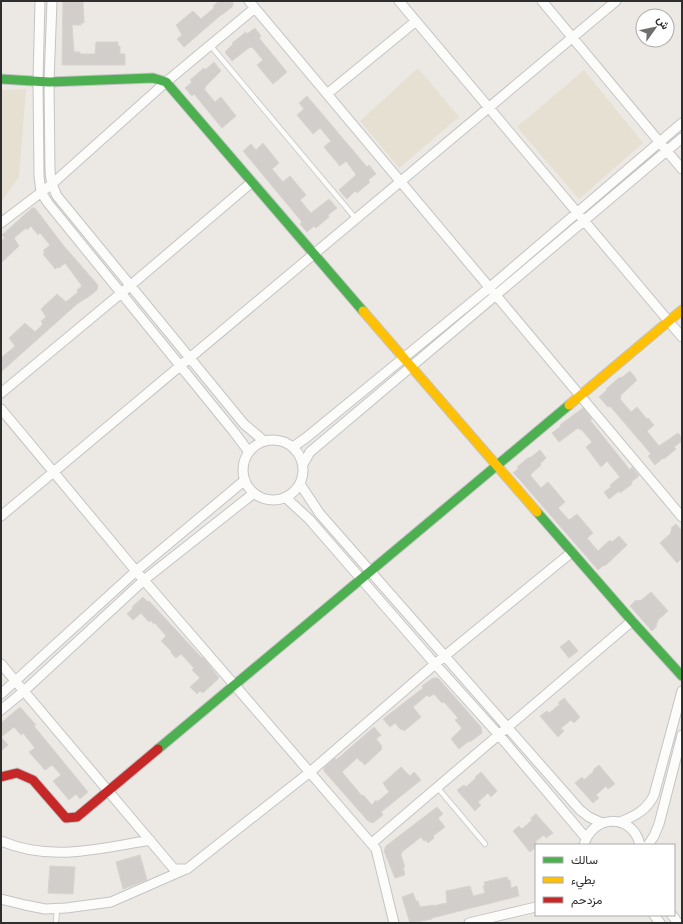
<svg xmlns="http://www.w3.org/2000/svg" width="683" height="924" font-family="Helvetica,Vazirmatn,sans-serif">
  <style>
    .education { fill: #e6e0d3 }
    .building { fill: #d1cecb; stroke: #d7d4d0 }
    .lines { fill: none; stroke-linecap: round; stroke-linejoin: round }
    .lane-casing { stroke: #c5c4c5; stroke-width: 6 }
    .street-casing { stroke: #c5c4c5; stroke-width: 11 }
    .fast-casing { stroke: #c5c4c5; stroke-width: 11 }
    .slow-casing { stroke: #c5c4c5; stroke-width: 11 }
    .jam-casing { stroke: #c5c4c5; stroke-width: 11 }
    .lane { stroke: #fcfcfb; stroke-width: 4.5 }
    .street { stroke: #fcfcfb; stroke-width: 9 }
    .fast { stroke: #4caf50; stroke-width: 9 }
    .slow { stroke: #ffc107; stroke-width: 9 }
    .jam { stroke: #c62828; stroke-width: 9 }
  </style>
  <rect width="100%" height="100%" fill="#ece8e4"/>
  <path class="education" d="M418,68l41,49 -60,51 -39,-47z
    M584,70l59,73 -64,56 -62,-72z
    M26,89l-7,88 -18,25v-112z"/>
  <path class="building" d="M63,1h20l1,22h-3v2h-9l2,27h6v2h15l1,-12h22v4h2v8h5v11h-63z
    M219,1h14v5l-11,9v-1l-38,33 -7,-8 5,-4 -6,-10 17,-14 8,8 13,-11 -1,-2z
    M255,28l6,8 -2,2 28,34 -14,12 -16,-19 6,-5 -11,-13 -1,1 -1,-1 -18,14 -7,-9 8,-8 -1,-1 14,-11 1,2z
    M214,62l7,9 -16,16 1,1 -2,1 11,13 6,-5 15,19 -14,12 -28,-34 -2,2 -7,-8 7,-6 -2,-2 14,-12 1,2z
    M307,96l60,71 2,-2 7,9 -8,6 2,2 -13,11 -2,-2 -8,8 -8,-9 17,-15 -1,-2 -9,-12 -6,5 -16,-19 7,-6 -11,-13 -7,6 -16,-19 7,-6 -5,-6z
    M263,143l16,20 -7,6 11,13 7,-6 16,19 -6,5 10,12 1,1 18,-14 8,9 -9,7 1,2 -13,11 -2,-2 -7,6 -7,-8 2,-2 -59,-71 8,-7 5,6z
    M32,208h3l28,37 35,40 -1,5 -10,8h-1l-9,6 -76,68v-14l14,-12 -6,-8 16,-15 10,9 8,-8 -2,-3 5,-4 -5,-8 16,-15 9,8 12,-10 -1,-2 5,-4 -17,-23 -6,5 -1,-1 -3,2 -12,-15 2,-2 -2,-1 7,-6 -10,-12 -2,2 -7,-9 -4,4 -1,-2 -12,10 5,8 -18,17v-22l4,-3 -3,-3z
    M630,371l7,9 -17,16 1,1 -1,2 11,13 6,-5 10,12 1,-1 6,7 -7,6 12,15 19,-13 4,5v3l-8,6 2,2 -12,10 -1,-1 -8,7 -7,-9 3,-2 -41,-48 -2,1 -9,-10 8,-7 -1,-1 14,-12 1,1z
    M583,408l9,11 -2,1 40,50 2,-3 7,9 -8,6 1,2 -12,9 -1,-2 -10,8 -5,-7 7,-5 -1,-2 10,-8 -13,-16 -6,6 -15,-20 6,-5 -11,-13 -1,1 -2,-2 -19,14 -7,-9 9,-7 -1,-1z
    M540,450l6,8 -6,6 1,1 -10,9v2l10,12 7,-6 7,8 10,12 -7,6 11,12 8,-6 16,19 -6,5 11,13 12,-11 2,2 7,-6 8,9 -22,21 -1,-1 -6,5 -79,-91 -6,-6 6,-5 -2,-1 12,-10 1,1z
    M676,524l6,7v27l-5,5 -17,-20 11,-10 -1,-1 2,-2 -1,-2z
    M651,592l17,19 -11,10 1,1 -2,2 1,2 -5,5 -22,-25 6,-6 1,1 2,-1 1,1z
    M143,597l5,5 1,-1 53,57 1,-1 16,21 -16,15 -3,-2 -3,3 -7,-7 10,-9 -8,-8 2,-2 -13,-14 -5,4 -5,-5 1,-1 -11,-11 5,-5 -11,-13 -1,1 -4,-4 -1,2 -8,-9 -8,7 -6,-6 6,-6 -1,-1z
    M569,640l9,11 -9,7 -9,-11z
    M433,678h5l43,49 1,6 -12,9 -1,-1 -10,8 -8,-10 11,-11 -7,-8 3,-2 -14,-16 -2,1 -8,-9 -5,3 -2,-2 -14,12 8,10 -17,14 -2,-2 -1,1 -6,-7 -5,4 -7,-8 40,-31 -1,-2z
    M564,698l16,19 -6,6 -3,-3 -10,8 3,3 -6,6 -18,-21 7,-5 2,2 11,-9 -2,-1z
    M20,707l16,18 -2,1 54,66 -8,7 -4,-5 -7,6 -16,-19 8,-6 -9,-10 -7,5 -16,-18 6,-4 -12,-15 -2,2 -7,-8 -13,10 7,8 -7,6v-28z
    M374,727l7,8 -5,4 6,7 -1,1 1,2 -17,16 -8,-7 -15,14 20,24 1,-1 9,10 4,-5 1,2 12,-10 -6,-9 18,-16 9,9 4,-4 7,8 -40,32 2,3 -10,8 -5,-2 -44,-50v-3l11,-10 1,2z
    M599,765l16,19 -7,5 -2,-3 -10,9 3,3 -6,5 -18,-20 7,-6 2,3 10,-9 -1,-1z
    M481,772l16,19 -6,6 -3,-4 -10,9 3,3 -6,6 -18,-21 7,-5 2,2 10,-9 -1,-1z
    M437,807l6,7 -5,4 7,9 -12,9 1,2 -6,5 -2,-3 -2,1 -3,-4 -19,15 -1,3 4,12h-2l2,8 -10,3 -11,-27 2,-5z
    M536,814l17,19 -7,5 -2,-3 -8,6v6l-6,5 -17,-21 6,-5 3,3 10,-9 -1,-2z
    M140,855l7,25 -24,9 -7,-27z
    M50,866l25,1 -2,27 -25,-1z
    M507,877l1,3h2l1,8 6,-2 2,10 -87,22v1l-22,4 -8,-26 11,-4 3,8h2l2,6 13,-2v1l14,-3 -1,-12 24,-5 3,10 12,-3 -2,-7h2l-1,-4z"/>
  <g class="lines">
    <defs>
      <path id="lane" d="M210,45l146,174
        M437,787l48,57
        M56,923l1,-15"/>
      <path id="street" d="M40,1l-2,80 1,95 2,16 7,11 186,229 15,20
        M52,1l-3,81 1,88c0,10 3,17 7,26l187,228 20,17
        M249,1l433,516
        M399,1l283,336
        M542,1l140,168
        M327,94l89,-73
        M1,223l51,-39 114,-102 89,-74
        M1,393l130,-108 121,-103
        M1,409l135,162 240,278 18,74
        M243 470a30 30 0 1 1 60 0a30 30 0 1 1-60 0Z
        M293,447l14,-10 182,-149 193,-165
        M303,464l7,-12 372,-314
        M300,484l20,30 260,296 9,7 13,6
        M285,497l24,22 126,145 64,71 87,103
        M1,516l615,-515
        M1,664l173,205h13l123,-97 125,-108 137,-112
        M1,694l135,-123 109,-91
        M1,710l23,-19 120,-111 110,-87
        M620,822c15,-6 27,-12 34,-27l28,-104
        M1,841c49,21 99,8 149,-1
        M372,843l260,-222
        M584,845c8,-31 49,-32 56,0
        M648,845l6,-9 5,-12 23,-89
        M1,899l24,6 20,4 21,-1 45,-6 73,-32
        M654,915l6,8
        M672,915l6,8
        M469,923l67,-16"/>
      <path id="fast" d="M1,79l48,3 104,-4 13,4 197,229
        M537,512l95,109 50,55
        M158,749l411,-344"/>
      <path id="slow" d="M363,311l174,201
        M569,405l113,-95"/>
      <path id="jam" d="M1,777l16,-4 16,7 33,38 11,-1 81,-68"/>
    </defs>
    <use href="#lane" class="lane-casing"/>
    <use href="#street" class="street-casing"/>
    <use href="#fast" class="fast-casing"/>
    <use href="#slow" class="slow-casing"/>
    <use href="#jam" class="jam-casing"/>
    <use href="#lane" class="lane"/>
    <use href="#street" class="street"/>
    <use href="#fast" class="fast"/>
    <use href="#slow" class="slow"/>
    <use href="#jam" class="jam"/>
  </g>
  <rect width="683" height="924" fill="none" stroke="#2e2e2e" stroke-width="4"/>
  <rect x="535" y="844" width="140" height="72" fill="#ffffff" stroke="#ababab"/>
  <rect x="543" y="857" width="20" height="6" fill="#4caf50" stroke="#ababab"/>
  <text x="571" y="864" font-size="12" fill="#2e2e2e">سالك</text>
  <rect x="543" y="877" width="20" height="6" fill="#ffc107" stroke="#ababab"/>
  <text x="571" y="884" font-size="12" fill="#2e2e2e">بطيء</text>
  <rect x="543" y="897" width="20" height="6" fill="#c62828" stroke="#ababab"/>
  <text x="571" y="904" font-size="12" fill="#2e2e2e">مزدحم</text>
  <g transform="translate(655 28) rotate(57)"><circle r="19" fill="#ffffff" stroke="#ababab"/>
  <path d="M0-3L7 15L0 10L-7 15Z" fill="#706f6e"/>
  <text y="-6" font-size="11" font-weight="bold" text-anchor="middle" fill="#2e2e2e">ش</text>
  </g>
</svg>
